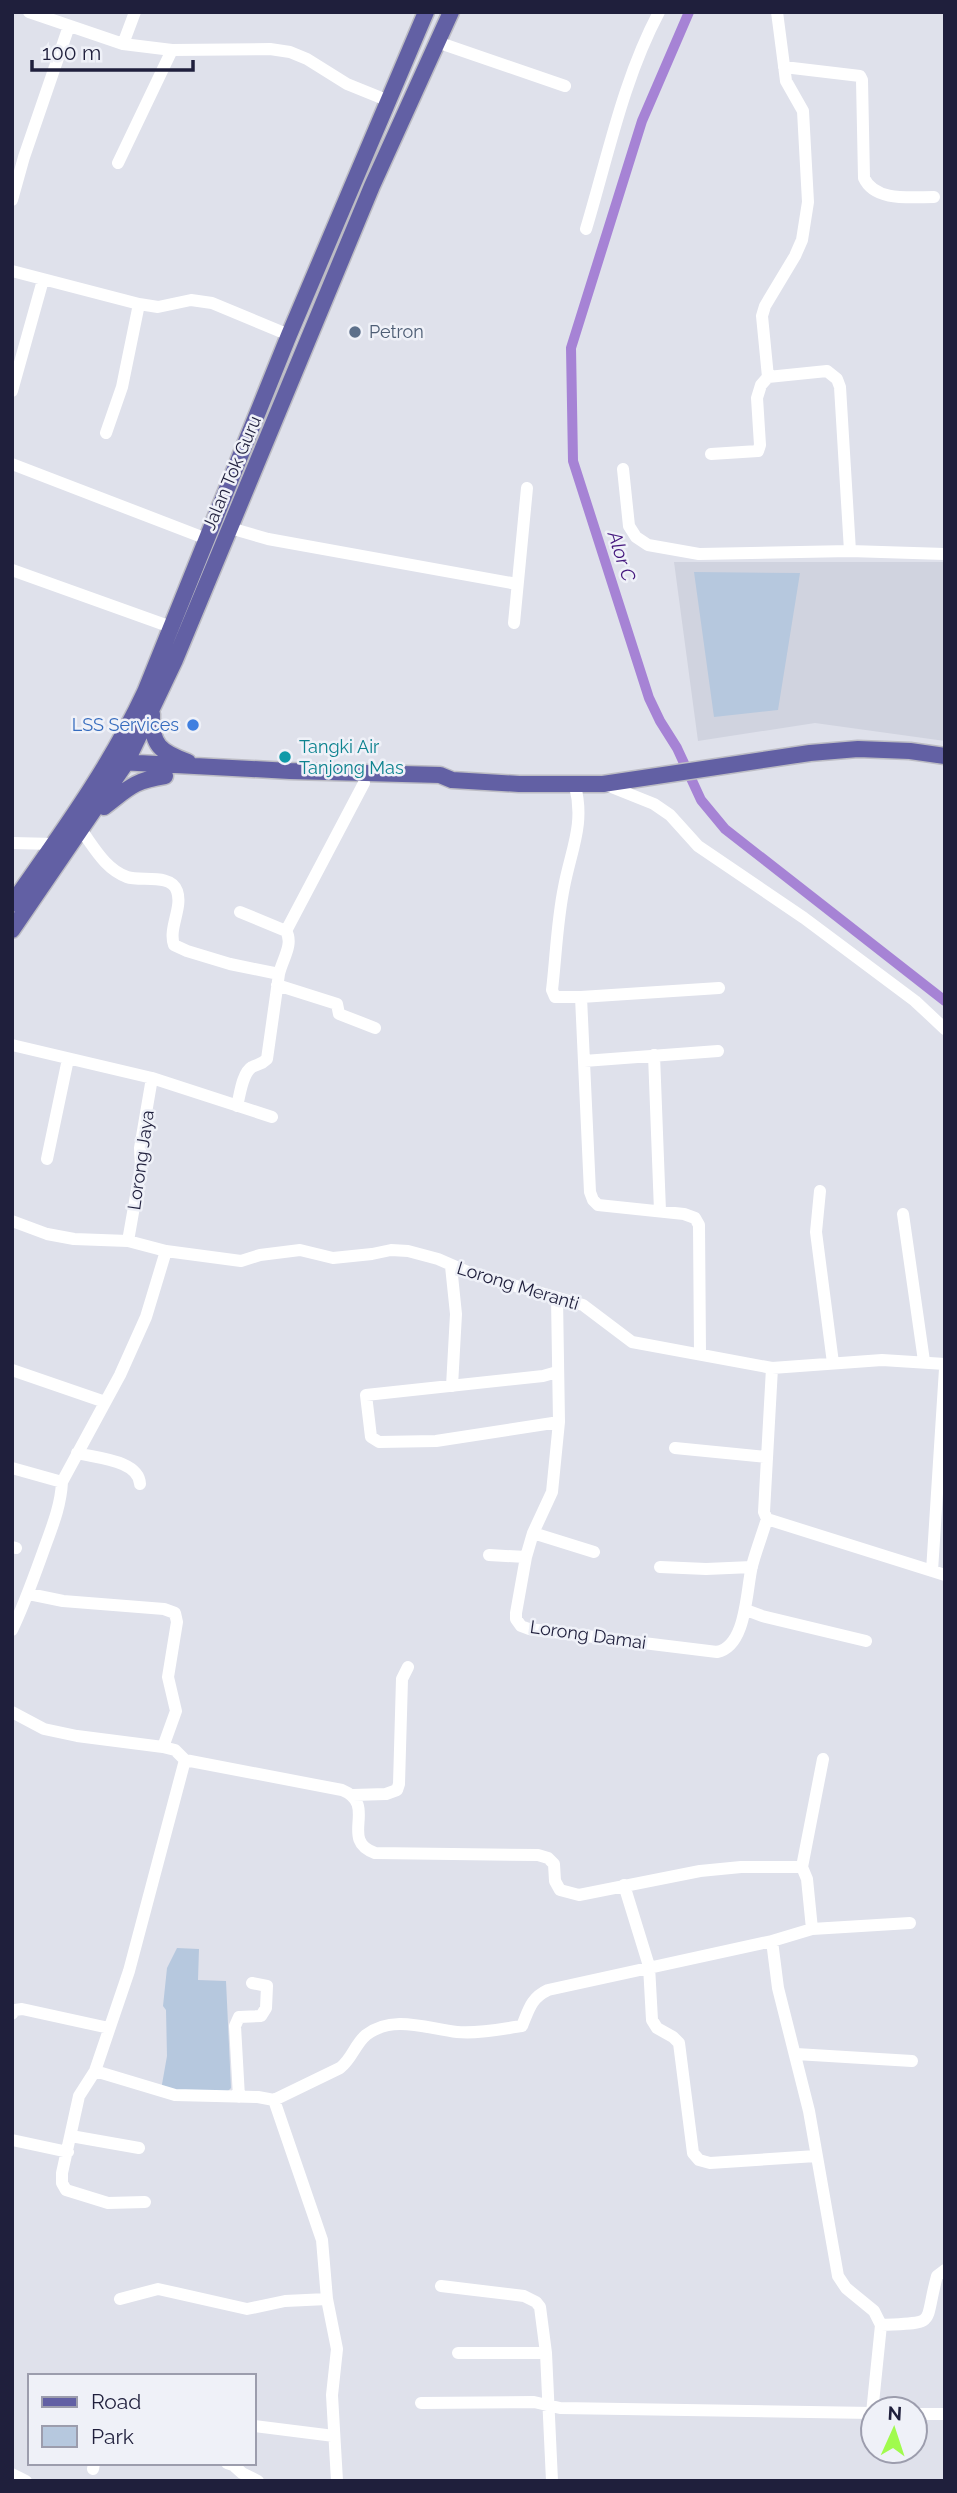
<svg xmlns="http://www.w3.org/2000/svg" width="957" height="2493" font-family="Raleway,sans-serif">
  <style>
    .built { fill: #d0d3df }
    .green { fill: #b6c8de }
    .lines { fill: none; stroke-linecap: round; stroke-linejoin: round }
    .canal { stroke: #a683d5; stroke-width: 10 }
    .major-casing { stroke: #bcbcc4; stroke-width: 19 }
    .minor { stroke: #fff; stroke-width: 12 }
    .major { stroke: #6260a4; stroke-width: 16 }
    .service-dot { fill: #5c6f8a; stroke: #eff1f8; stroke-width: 2.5 }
    .shop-dot { fill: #3f7fe0; stroke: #eff1f8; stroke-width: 2.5 }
    .culture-dot { fill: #0f9aa8; stroke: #eff1f8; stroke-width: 2.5 }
    .labels { text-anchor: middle; stroke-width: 5; stroke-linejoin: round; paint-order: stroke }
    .service-label { font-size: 18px; fill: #4e5e75; stroke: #eff1f8; text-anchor: start }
    .street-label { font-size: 18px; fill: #1f1f3c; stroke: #eff1f8 }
    .shop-label { font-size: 18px; fill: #366cbe; stroke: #eff1f8; text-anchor: end }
    .culture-label { font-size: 18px; fill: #0d838f; stroke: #eff1f8; text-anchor: start }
    .water-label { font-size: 19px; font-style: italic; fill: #43167c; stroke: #eff1f8 }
  </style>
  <rect width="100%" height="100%" fill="#dfe1eb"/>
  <path class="built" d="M674,562h271v179l-130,-18 -117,18z"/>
  <path class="green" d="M694,572l106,1 -22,137 -64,7z
    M177,1948l22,1 -1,31 28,1 5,107 -4,4 -66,-2 6,-34 -1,-46 -3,-4 4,-38z"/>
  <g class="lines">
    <path class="canal" d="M689,12l-47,109 -71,227 2,113 76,237 11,23 17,27 24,52 24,29 220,172"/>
    <defs>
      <path id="major" d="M152,714c-1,31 8,38 36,48
        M119,762l171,9 150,4 12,5 67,4h84l207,-31 48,-4 52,2 35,5
        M104,807c24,-18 28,-26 61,-31
        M12,904c48,-69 97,-135 133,-212l144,-357 137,-323
        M12,930l114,-167 49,-103 197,-474 79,-174"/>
    </defs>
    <use href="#major" class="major-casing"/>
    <path class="minor" d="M29,12l94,32 49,6 98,-1 20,3 17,7 40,25 42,17
      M437,42l128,44
      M123,44l12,-32
      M784,67l76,9 2,4 2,98c11,24 47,19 70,19
      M118,163l54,-113
      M12,200l12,-43 45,-131
      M586,229c22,-73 37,-149 73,-217
      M12,271l127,33 19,3 33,-7 21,3 77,32
      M768,377l-6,-61 3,-10 30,-50 7,-16 6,-38 -5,-91 -17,-30 -9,-69
      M12,391l31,-111
      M106,433l16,-46 17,-83
      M711,454l47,-3 2,-6 -3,-47 4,-13 7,-8 59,-6 10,8 3,8 10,164
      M12,464l195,75
      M623,469l6,57 7,11 12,8 51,9 151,-3 95,3
      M230,528l38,11 249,45
      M12,570l159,57
      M514,623l13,-135
      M604,784l50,20 16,11 28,31 106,72 111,83 30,28
      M575,786c10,38 -4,64 -11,101 -7,34 -8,69 -12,103l3,7h26l138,-9
      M81,830c13,17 24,39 46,47 13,5 44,-4 50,14 6,17 -9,37 -3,54l13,6 43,13 49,10c3,-14 15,-30 7,-43l-46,-19
      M12,843l43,1
      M286,931l78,-148
      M277,985l60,19 2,10 36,14
      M581,997l9,195 3,8 5,5 86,9 11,4 4,7 1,128
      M12,1045l140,33 120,39
      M654,1055l6,156
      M584,1061l134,-10
      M237,1106c3,-11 5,-33 15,-39 6,-3 9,-2 15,-8l12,-85
      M47,1159l21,-100
      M820,1191l-4,41 17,131
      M903,1214l21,147
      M12,1221l35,13 27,5 54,2 38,10 75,10 19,-6 40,-5 33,8 39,-4 19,-4 17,1 30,8 32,14 113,32 49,37 140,26 110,-8 63,4
      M128,1241l13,-74 -1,-19 12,-70
      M451,1266l5,48 -4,72
      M557,1298l2,124 -7,70 -19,41 -7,24 -10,56v6l5,7 8,3 188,23c30,-6 29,-62 35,-86 4,-15 10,-31 15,-47
      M772,1368l-8,144 3,7 178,56
      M12,1370l93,32
      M557,1372l-14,4 -177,19 5,42 8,5 57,-1 123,-19
      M675,1448l91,9
      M77,1453c19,5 62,7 63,31
      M12,1468l50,14
      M533,1533l61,19
      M12,1547l4,1
      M489,1555l37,2
      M660,1567l46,2 46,-2
      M932,1571l13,-202
      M29,1594l34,7 101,8 11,4 2,9 -9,55 8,34 -13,36
      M746,1610l16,6 104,25
      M12,1630c14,-29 24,-59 35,-89 7,-19 14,-38 15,-59l58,-107 26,-58 20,-66
      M12,1712l32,17 33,7 86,11 12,3 10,10 157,30c37,15 -4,50 33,63l163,2 10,3 6,6 1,17 5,9 19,5 121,-24 41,-4h61
      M823,1759l-21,108 5,12 5,50 -40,12 6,47 31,123 29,165 8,12 28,23 7,14 -9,88
      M353,1795l33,-1 11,-4 2,-6 3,-105 6,-12
      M624,1885l25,81 3,54 5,8 16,9 6,6 14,110 6,7 11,3 106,-7
      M812,1929l98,-6
      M12,2014l3,-4 7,-1 87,19
      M796,2054l116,7
      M95,2071l80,24 83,2 16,3 48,140 5,59 10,50 -5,46 5,86
      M239,2097l-4,-71 4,-9 22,-1 5,-8 1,-22 -15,-3
      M274,2100l66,-32c12,-9 15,-24 26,-33 27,-21 62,-6 91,-3 21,2 44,-3 65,-6 7,-17 9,-28 26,-36l224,-49
      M71,2136l68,12
      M12,2140l56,12
      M145,2202l-37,1 -42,-13 -4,-7v-10l17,-77 16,-25 34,-100 56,-211
      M441,2286l83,10 12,6 4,5 6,46 6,128
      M120,2299l38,-10 89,20 38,-8 42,-2
      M881,2325c58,-3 42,2 56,-49l8,-6
      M458,2353h88
      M421,2403l113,-1 26,6 313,5
      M915,2414h30
      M254,2426l80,10
      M227,2463l6,2 9,8 16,8
      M93,2469l1,-6
      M12,2474l14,7"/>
    <use href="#major" class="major"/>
  </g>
  <circle class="service-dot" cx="355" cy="332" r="7"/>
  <circle class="shop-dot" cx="193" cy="725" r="7"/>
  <circle class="culture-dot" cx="285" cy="757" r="7"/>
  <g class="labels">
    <g class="service-label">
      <text x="369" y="338">Petron</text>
    </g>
    <g class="street-label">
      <text transform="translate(232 473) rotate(-67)" y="6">Jalan Tok Guru</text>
      <text transform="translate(141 1160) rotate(-82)" y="6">Lorong Jaya</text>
      <text transform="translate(518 1286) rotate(17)" y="6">Lorong Meranti</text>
      <text transform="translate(588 1635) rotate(8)" y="6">Lorong Damai</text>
    </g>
    <g class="shop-label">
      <text x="179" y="731">LSS Services</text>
    </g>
    <g class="culture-label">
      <text x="299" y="753">Tangki Air<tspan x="299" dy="21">Tanjong Mas</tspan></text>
    </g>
    <g class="water-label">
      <text transform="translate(622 556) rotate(72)" y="7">Alor C</text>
    </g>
  </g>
  <rect width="957" height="2493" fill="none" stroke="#1f1f3c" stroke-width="28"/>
  <rect x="28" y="2374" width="228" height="91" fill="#eff1f8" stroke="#9c9dad" stroke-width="2"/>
  <rect x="42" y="2397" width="35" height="10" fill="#6260a4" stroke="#9c9dad" stroke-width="2"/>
  <text x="91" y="2409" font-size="21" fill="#1f1f3c">Road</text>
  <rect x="42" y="2426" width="35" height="21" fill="#b6c8de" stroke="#9c9dad" stroke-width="2"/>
  <text x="91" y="2444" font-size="21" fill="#1f1f3c">Park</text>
  <g transform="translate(894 2430) rotate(3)"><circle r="33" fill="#eff1f8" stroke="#9c9dad" stroke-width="2"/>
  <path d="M0-5L12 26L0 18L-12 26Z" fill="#a0fb4d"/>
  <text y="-10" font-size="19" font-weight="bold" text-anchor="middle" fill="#1f1f3c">N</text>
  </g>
  <path d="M32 60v10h161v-10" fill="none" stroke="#1f1f3c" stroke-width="3.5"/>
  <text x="42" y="60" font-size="21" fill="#1f1f3c" stroke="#eff1f8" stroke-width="5" paint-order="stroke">100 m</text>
</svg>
